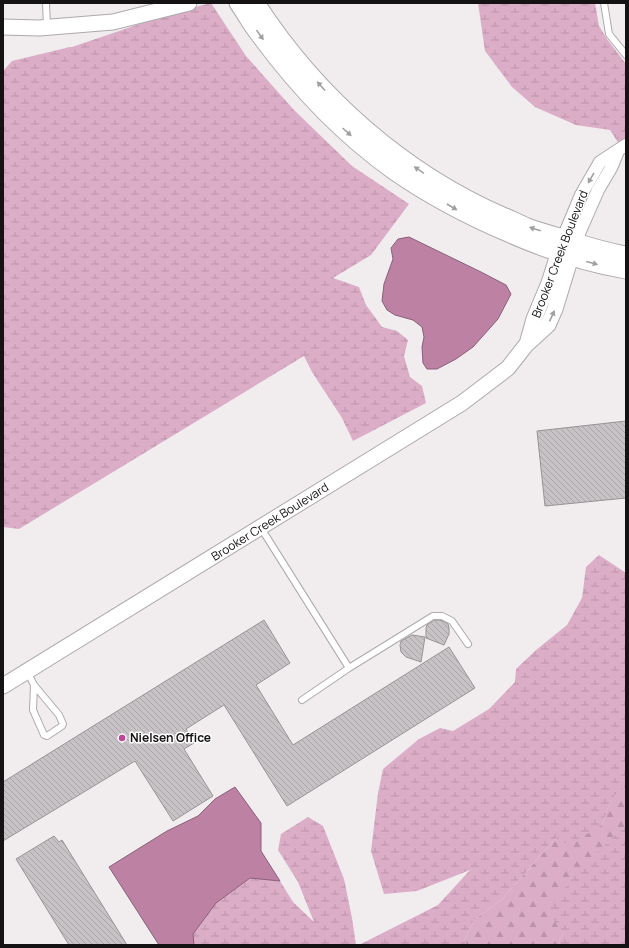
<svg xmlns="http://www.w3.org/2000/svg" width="629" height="948" font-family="Manrope,sans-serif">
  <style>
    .forest { fill: url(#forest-firs) }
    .wetland { fill: url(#wetland-marsh) }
    .water { fill: #bc81a3; stroke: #8a6078 }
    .building { fill: url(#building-back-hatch); stroke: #989496 }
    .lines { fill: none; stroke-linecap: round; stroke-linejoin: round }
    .service-casing { stroke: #aea9ac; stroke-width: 8 }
    .minor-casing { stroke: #aea9ac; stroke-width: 14 }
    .tertiary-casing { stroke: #aea9ac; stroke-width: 17 }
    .secondary-casing { stroke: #aea9ac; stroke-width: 19 }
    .service { stroke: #fff; stroke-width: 6 }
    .minor { stroke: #fff; stroke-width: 12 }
    .tertiary { stroke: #fff; stroke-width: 15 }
    .secondary { stroke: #fff; stroke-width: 17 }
    .oneway { fill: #a1a0a1 }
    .poi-dot { fill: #c14596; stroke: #fff; stroke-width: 1.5 }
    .labels { text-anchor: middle; stroke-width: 3; stroke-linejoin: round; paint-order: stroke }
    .street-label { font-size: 12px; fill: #141213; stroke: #fff }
    .poi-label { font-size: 12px; font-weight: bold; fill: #141213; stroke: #fff; text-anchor: start }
  </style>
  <defs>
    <pattern id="forest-firs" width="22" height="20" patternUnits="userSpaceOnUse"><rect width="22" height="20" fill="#dbadc7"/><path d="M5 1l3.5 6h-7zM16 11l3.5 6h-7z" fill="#bb94aa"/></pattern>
    <pattern id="wetland-marsh" width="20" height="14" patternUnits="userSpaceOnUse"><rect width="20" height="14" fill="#dbadc7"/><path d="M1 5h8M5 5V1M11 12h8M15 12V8" fill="none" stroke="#bb94aa"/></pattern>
    <pattern id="building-back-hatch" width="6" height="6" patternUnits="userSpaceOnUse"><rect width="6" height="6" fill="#c7c2c5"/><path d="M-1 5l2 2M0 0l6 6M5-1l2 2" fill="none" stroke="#aaa6a8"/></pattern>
  </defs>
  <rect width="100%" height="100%" fill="#f1edef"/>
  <path class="forest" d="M626,787v38l-5,5 -58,104 -4,7 1,4h-94l-2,-5 11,-21 27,-20 26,-29 28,-32 46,-13 10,-29z"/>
  <path class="wetland" d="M211,3l35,53 48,54 58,56 57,38 -38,51 -38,23 26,9 7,18 16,22 15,4 11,9 -4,16 6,21 12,9 4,17 -73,38 -11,-23 -30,-46 -8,-16 -285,173 -16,-2v-456l9,-10 58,-14h2l100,-34z
    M478,3h117l4,23 8,13 19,25v75l-7,5 -9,-14 -34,-5 -41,-18 -23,-20 -27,-36z
    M599,555l27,18v214l-14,10 -10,28 -33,20 -13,-7 -28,32 -26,29 -27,20 -11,21 2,5h-107l79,-40 32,-35 -53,21 -33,3 -13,-43 7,-58 5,-24 36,-30 21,-11 13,3 36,-22 26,-27 1,-13 20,-19 31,-25 15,-27 4,-31z
    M308,817l15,9 21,53 8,39 4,27h-162l-1,-11 23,-31 34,-25 30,3 13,21 21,20 -16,-40 -20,-32 3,-16z
    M626,825v120h-66l-1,-4 4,-7 -15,-23 29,-39z"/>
  <path class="water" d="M409,237l72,35 25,13 5,9 -13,25 -25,28 -17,12 -19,10h-10l-4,-6 -1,-16 2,-10 -2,-10 -9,-7 -18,-5 -8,-5 -5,-9 2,-17 9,-25 -2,-11 7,-9z
    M235,787l26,36v28l19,30 -30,-3 -34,25 -23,31 1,11h-35l-50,-78 58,-36 31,-15 17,-17z"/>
  <path class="building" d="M626,421v77l-81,8 -8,-75z
    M264,620l26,43 -34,22 37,60 156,-98 26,41 -188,118 -63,-101 -38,24 8,14 -10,6 29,47 -40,25 -38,-60 -132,80v-59z
    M434,620h7l7,4 1,3v7l-5,11 -18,-7v-10l1,-3z
    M412,635l13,2 -4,25 -15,-5 -5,-5 -1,-7 1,-4z
    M54,836l5,6 3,-2 65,105h-58l-53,-86z"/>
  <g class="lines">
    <defs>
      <path id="service" d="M46,3l1,24
        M604,3l5,31 17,21
        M261,528l88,140 84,-52h9l10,5 16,23
        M27,671l7,14 25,30 4,9 -1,2 -15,10 -3,-1 -11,-25 1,-25
        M302,700l47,-32"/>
      <path id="minor" d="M563,238l18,-43 19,-33 26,-17
        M576,243l4,-12 18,-41 13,-22 7,-17"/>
      <path id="tertiary" d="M3,27l36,1 74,-6 76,-19
        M527,344l7,-25 15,-36 13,-41
        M3,686l459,-283 46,-35 18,-23 22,-20 7,-16 19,-62"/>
      <path id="secondary" d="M238,3c7,10 13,21 20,30 38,52 84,101 136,138 36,25 74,45 114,62 38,17 77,30 118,37
        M256,3c60,93 147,170 249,214 8,3 17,8 25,11 9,3 19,6 29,9 22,7 44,14 67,18"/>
    </defs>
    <use href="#service" class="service-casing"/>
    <use href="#minor" class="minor-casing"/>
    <use href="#tertiary" class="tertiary-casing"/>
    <use href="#secondary" class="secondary-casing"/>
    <use href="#service" class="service"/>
    <use href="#minor" class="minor"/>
    <use href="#tertiary" class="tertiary"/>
    <use href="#secondary" class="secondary"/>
  </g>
  <defs><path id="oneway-solid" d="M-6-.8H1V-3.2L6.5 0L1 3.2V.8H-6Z"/></defs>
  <g class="oneway">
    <use href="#oneway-solid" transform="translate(260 35) rotate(54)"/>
    <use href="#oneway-solid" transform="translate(321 86) rotate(-132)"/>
    <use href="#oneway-solid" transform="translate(347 132) rotate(42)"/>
    <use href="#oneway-solid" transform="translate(419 170) rotate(-146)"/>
    <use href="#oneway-solid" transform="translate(591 178) rotate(120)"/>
    <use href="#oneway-solid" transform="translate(452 207) rotate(30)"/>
    <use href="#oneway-solid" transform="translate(535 229) rotate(-162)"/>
    <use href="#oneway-solid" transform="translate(592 263) rotate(15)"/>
    <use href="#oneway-solid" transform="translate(552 316) rotate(-65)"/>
  </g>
  <circle class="poi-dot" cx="122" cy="738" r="4"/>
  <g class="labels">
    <g class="street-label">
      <text transform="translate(560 254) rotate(-69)" y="4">Brooker Creek Boulevard</text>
      <text transform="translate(270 522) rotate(-32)" y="4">Brooker Creek Boulevard</text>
    </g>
    <g class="poi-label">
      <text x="130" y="742">Nielsen Office</text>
    </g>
  </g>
  <rect width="629" height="948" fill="none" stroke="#141213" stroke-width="8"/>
</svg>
